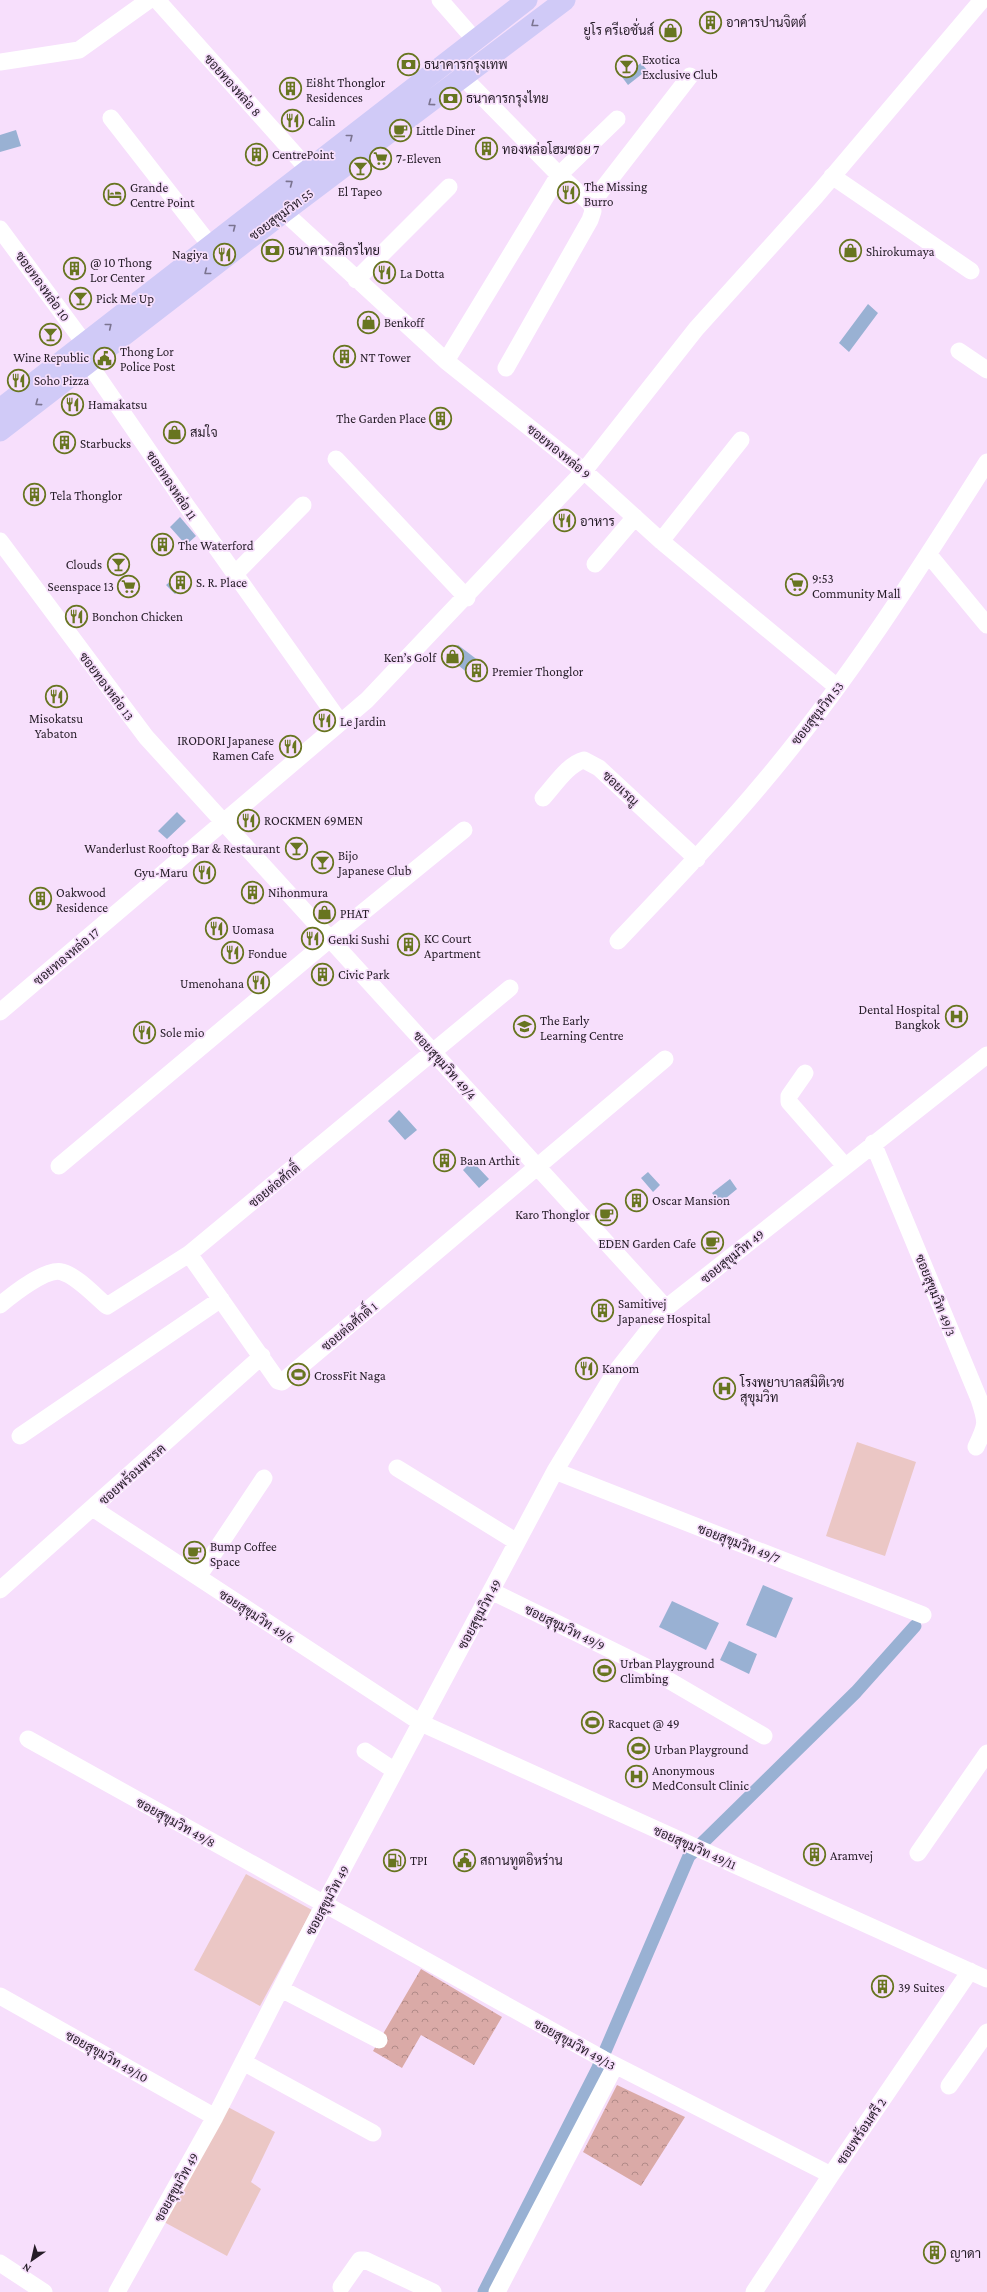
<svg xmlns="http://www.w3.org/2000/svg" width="987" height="2292" font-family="'Crimson Pro',Sarabun,serif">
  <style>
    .grass { fill: #ebc7c5 }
    .forest { fill: url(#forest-crowns) }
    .water { fill: #99b1d3 }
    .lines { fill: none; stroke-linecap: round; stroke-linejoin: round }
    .canal { stroke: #99b1d3; stroke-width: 13 }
    .minor { stroke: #fff; stroke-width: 17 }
    .major { stroke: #d0caf7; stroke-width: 21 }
    .oneway { stroke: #7b7490 }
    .labels { text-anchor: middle; stroke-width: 3.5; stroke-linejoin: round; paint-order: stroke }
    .poi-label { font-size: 13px; fill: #261d28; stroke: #f7dffc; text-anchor: start }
    .street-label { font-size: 13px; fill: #261d28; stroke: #f7dffc }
  </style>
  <defs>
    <pattern id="forest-crowns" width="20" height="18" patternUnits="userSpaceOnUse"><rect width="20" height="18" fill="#daaaa7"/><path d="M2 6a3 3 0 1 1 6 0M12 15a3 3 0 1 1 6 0" fill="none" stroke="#b18a88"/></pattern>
  </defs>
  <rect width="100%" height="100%" fill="#f7dffc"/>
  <path class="grass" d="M857,1442l59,20 -31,94 -59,-20z
    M246,1874l66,36 -52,96 -66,-36z
    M226,2106l49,26 -24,50 10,7 -34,67 -63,-34z"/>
  <path class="forest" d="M421,1969l81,48 -28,48 -53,-30 -19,33 -29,-17z
    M617,2085l68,32 -44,69 -58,-34z"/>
  <path class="water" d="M641,63l6,7 -19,15 -6,-8z
    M16,130l5,16 -21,6v-17z
    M868,304l10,9 -29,39 -10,-9z
    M180,517l16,19 -10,9 -16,-18z
    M179,574l9,9 -13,11 -9,-9z
    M458,645l21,16 -10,13 -21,-17z
    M177,812l9,9 -19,18 -9,-8z
    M399,1110l18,20 -12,10 -17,-19z
    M472,1161l17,18 -10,9 -16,-18z
    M648,1172l12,13 -7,7 -12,-14z
    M730,1179l7,10 -17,14 -8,-10z
    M763,1585l30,13 -17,40 -30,-13z
    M672,1601l47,22 -13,27 -47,-23z
    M729,1641l28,13 -8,20 -29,-14z"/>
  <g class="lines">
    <path class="canal" d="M484,2292l113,-222 92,-214 167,-164 59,-66"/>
    <path class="minor" d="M157,0l151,169
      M440,0l35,40
      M0,62l79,-12 70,-50
      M464,78l95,97 32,29
      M111,118l99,127
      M832,176l139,95
      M591,204l99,-128
      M284,212l162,149 138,110 77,70 176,146
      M0,229l85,115
      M356,280l93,-93
      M959,351l28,19
      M446,361l113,-186 58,-56
      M89,364l97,141 154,217
      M506,368l84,-148 3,-9 -2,-7
      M336,459l131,139
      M0,541l146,196 520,571
      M661,541l80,-101
      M929,555l58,70
      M595,564l40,-47
      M235,574l68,-69
      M543,798c11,-12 25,-34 41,-38l15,8 98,91
      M618,941c48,-51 97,-101 142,-155 85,-100 157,-213 227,-324
      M0,1012l367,-312 217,-229 112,-142 120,-133 166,-196
      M805,1073l-16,23v6l56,64
      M873,1143l106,256c8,24 8,25 -3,48
      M59,1166l271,-227 134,-109
      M189,1254l89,127 4,1 383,-323
      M0,1305c12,-10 47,-38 62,-33 15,4 33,24 45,34l82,-52 321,-266
      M20,1436l201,-137
      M397,1468l120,74
      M555,1471l368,144
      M94,1509l327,214 566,256
      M198,1577l66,-99
      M0,1590l262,-234
      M491,1591l155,76 118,69
      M28,1739l575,320 228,116
      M365,1751l30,20
      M918,1853l69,-100
      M281,1989l98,51
      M0,1996l215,121
      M243,2062l130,71
      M949,2086l38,-54
      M0,2263l44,29
      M341,2287l19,-27h5l68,32
      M117,2292l98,-175 109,-213 231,-433 59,-97 52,-66 321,-253
      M497,2292l118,-226
      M754,2292l77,-117 139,-204"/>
    <path class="major" d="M0,409l527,-409
      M0,431l284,-219 281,-212"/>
  </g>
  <defs><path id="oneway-chevron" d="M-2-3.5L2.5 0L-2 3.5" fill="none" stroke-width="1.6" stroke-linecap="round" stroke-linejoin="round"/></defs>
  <g class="oneway">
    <use href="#oneway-chevron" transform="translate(534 24) rotate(142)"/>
    <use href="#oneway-chevron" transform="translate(431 103) rotate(143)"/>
    <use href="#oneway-chevron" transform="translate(350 137) rotate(-38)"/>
    <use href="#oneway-chevron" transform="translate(290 183) rotate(-37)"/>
    <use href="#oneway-chevron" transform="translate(233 227) rotate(-38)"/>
    <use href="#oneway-chevron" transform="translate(207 272) rotate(142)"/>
    <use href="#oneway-chevron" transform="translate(109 326) rotate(-39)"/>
    <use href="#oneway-chevron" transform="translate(38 403) rotate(143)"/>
  </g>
  <defs>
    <symbol id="building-ring" viewBox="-11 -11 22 22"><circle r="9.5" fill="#f7dffc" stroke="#687520" stroke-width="1.5"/><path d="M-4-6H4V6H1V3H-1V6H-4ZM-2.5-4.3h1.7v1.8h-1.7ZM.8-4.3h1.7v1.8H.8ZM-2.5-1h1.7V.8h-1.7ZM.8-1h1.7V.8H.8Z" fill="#687520"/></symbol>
    <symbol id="shop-ring" viewBox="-11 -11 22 22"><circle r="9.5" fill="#f7dffc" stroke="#687520" stroke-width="1.5"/><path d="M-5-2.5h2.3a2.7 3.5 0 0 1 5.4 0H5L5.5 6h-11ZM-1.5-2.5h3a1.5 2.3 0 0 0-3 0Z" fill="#687520"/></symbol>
    <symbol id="bank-ring" viewBox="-11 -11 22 22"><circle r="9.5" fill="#f7dffc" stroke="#687520" stroke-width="1.5"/><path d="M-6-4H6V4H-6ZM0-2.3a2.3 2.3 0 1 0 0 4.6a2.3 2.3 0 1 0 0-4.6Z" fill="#687520"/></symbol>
    <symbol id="bar-ring" viewBox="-11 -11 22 22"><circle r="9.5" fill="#f7dffc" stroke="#687520" stroke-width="1.5"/><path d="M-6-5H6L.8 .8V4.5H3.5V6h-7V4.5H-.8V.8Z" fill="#687520"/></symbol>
    <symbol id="restaurant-ring" viewBox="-11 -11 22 22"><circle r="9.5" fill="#f7dffc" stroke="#687520" stroke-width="1.5"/><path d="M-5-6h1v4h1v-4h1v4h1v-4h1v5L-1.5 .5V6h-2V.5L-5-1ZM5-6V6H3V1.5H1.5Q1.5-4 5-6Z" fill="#687520"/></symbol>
    <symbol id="cafe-ring" viewBox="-11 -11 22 22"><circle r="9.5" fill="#f7dffc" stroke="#687520" stroke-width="1.5"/><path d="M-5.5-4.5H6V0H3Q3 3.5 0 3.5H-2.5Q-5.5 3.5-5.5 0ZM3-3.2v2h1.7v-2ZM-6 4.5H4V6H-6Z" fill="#687520"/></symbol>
    <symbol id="supermarket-ring" viewBox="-11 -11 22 22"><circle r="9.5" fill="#f7dffc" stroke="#687520" stroke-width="1.5"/><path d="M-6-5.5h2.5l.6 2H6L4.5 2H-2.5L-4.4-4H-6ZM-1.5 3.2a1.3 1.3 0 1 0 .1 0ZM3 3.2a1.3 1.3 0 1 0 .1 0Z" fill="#687520"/></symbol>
    <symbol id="hotel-ring" viewBox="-11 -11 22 22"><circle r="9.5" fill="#f7dffc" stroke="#687520" stroke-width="1.5"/><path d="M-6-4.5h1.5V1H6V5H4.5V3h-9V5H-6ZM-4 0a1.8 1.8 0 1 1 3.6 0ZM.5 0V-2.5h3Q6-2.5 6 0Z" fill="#687520"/></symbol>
    <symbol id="civic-ring" viewBox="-11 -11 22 22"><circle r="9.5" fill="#f7dffc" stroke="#687520" stroke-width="1.5"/><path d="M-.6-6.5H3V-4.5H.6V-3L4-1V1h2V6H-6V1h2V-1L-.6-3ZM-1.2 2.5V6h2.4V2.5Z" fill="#687520"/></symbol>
    <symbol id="hospital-ring" viewBox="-11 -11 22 22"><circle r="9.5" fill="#f7dffc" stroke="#687520" stroke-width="1.5"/><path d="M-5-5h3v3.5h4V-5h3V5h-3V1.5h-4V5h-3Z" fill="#687520"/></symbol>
    <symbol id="school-ring" viewBox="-11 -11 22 22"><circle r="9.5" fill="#f7dffc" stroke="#687520" stroke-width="1.5"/><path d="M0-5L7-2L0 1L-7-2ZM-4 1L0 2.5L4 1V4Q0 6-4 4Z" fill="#687520"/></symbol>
    <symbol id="stadium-ring" viewBox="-11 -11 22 22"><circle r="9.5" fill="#f7dffc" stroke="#687520" stroke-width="1.5"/><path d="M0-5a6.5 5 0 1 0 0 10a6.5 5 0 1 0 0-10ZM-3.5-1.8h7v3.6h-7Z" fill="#687520"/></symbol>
    <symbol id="fuel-ring" viewBox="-11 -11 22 22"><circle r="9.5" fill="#f7dffc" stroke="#687520" stroke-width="1.5"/><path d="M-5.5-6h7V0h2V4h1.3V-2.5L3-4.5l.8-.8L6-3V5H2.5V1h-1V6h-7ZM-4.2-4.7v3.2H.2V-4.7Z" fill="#687520"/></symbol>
  </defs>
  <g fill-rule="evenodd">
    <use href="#building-ring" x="698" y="10" width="25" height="25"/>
    <use href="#shop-ring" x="658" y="18" width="25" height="25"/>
    <use href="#bank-ring" x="396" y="52" width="25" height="25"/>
    <use href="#bar-ring" x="614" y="54" width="25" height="25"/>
    <use href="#building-ring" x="278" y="76" width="25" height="25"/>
    <use href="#bank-ring" x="438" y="86" width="25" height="25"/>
    <use href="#restaurant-ring" x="280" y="108" width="25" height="25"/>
    <use href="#cafe-ring" x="388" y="118" width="25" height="25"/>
    <use href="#building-ring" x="474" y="136" width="25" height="25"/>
    <use href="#building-ring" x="244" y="142" width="25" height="25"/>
    <use href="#supermarket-ring" x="368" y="146" width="25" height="25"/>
    <use href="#bar-ring" x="348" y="156" width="25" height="25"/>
    <use href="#restaurant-ring" x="556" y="180" width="25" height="25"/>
    <use href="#hotel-ring" x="102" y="182" width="25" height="25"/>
    <use href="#bank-ring" x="260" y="238" width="25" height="25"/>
    <use href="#shop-ring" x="838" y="238" width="25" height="25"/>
    <use href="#restaurant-ring" x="212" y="242" width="25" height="25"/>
    <use href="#building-ring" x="62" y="256" width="25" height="25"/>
    <use href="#restaurant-ring" x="372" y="260" width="25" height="25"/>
    <use href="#bar-ring" x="68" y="286" width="25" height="25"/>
    <use href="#shop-ring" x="356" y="310" width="25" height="25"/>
    <use href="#bar-ring" x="38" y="322" width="25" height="25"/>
    <use href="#building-ring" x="332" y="344" width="25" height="25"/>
    <use href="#civic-ring" x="92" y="346" width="25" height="25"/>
    <use href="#restaurant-ring" x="6" y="368" width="25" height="25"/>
    <use href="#restaurant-ring" x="60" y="392" width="25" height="25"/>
    <use href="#building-ring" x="428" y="406" width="25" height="25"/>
    <use href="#shop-ring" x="162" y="420" width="25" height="25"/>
    <use href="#building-ring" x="52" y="430" width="25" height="25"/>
    <use href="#building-ring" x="22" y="482" width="25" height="25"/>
    <use href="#restaurant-ring" x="552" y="508" width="25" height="25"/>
    <use href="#building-ring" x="150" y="532" width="25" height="25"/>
    <use href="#bar-ring" x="106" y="552" width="25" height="25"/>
    <use href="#building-ring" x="168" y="570" width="25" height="25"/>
    <use href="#supermarket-ring" x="784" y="572" width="25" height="25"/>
    <use href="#supermarket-ring" x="116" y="574" width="25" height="25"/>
    <use href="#restaurant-ring" x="64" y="604" width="25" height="25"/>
    <use href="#shop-ring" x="440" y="644" width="25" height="25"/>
    <use href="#building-ring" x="464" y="658" width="25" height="25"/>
    <use href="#restaurant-ring" x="44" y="684" width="25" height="25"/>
    <use href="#restaurant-ring" x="312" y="708" width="25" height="25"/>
    <use href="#restaurant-ring" x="278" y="734" width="25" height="25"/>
    <use href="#restaurant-ring" x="236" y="808" width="25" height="25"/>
    <use href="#bar-ring" x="284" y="836" width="25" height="25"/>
    <use href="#bar-ring" x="310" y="850" width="25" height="25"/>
    <use href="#restaurant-ring" x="192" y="860" width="25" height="25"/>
    <use href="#building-ring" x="240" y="880" width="25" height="25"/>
    <use href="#building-ring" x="28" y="886" width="25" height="25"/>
    <use href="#shop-ring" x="312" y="900" width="25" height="25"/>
    <use href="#restaurant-ring" x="204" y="916" width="25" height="25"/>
    <use href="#restaurant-ring" x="300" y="926" width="25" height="25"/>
    <use href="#building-ring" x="396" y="932" width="25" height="25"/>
    <use href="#restaurant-ring" x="220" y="940" width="25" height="25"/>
    <use href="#building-ring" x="310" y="962" width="25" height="25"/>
    <use href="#restaurant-ring" x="246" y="970" width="25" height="25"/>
    <use href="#hospital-ring" x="944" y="1004" width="25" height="25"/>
    <use href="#school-ring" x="512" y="1014" width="25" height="25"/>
    <use href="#restaurant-ring" x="132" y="1020" width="25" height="25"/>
    <use href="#building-ring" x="432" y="1148" width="25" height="25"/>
    <use href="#building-ring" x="624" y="1188" width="25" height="25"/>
    <use href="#cafe-ring" x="594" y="1202" width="25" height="25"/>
    <use href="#cafe-ring" x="700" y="1230" width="25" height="25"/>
    <use href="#building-ring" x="590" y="1298" width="25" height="25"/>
    <use href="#restaurant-ring" x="574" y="1356" width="25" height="25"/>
    <use href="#stadium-ring" x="286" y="1362" width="25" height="25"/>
    <use href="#hospital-ring" x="712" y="1376" width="25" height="25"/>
    <use href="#cafe-ring" x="182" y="1540" width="25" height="25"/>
    <use href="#stadium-ring" x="592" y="1658" width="25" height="25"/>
    <use href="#stadium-ring" x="580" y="1710" width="25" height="25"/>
    <use href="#stadium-ring" x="626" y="1736" width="25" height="25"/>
    <use href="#hospital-ring" x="624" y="1764" width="25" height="25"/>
    <use href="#building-ring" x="802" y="1842" width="25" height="25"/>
    <use href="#fuel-ring" x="382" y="1848" width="25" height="25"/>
    <use href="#civic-ring" x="452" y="1848" width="25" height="25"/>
    <use href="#building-ring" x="870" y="1974" width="25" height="25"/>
    <use href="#building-ring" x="922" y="2240" width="25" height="25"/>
  </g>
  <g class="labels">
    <g class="poi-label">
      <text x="726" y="27">อาคารปานจิตต์</text>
      <text x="654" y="35" text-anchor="end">ยูโร ครีเอชั่นส์</text>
      <text x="642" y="64">Exotica<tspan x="642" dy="15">Exclusive Club</tspan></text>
      <text x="424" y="69">ธนาคารกรุงเทพ</text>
      <text x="306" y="87">Ei8ht Thonglor<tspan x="306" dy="15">Residences</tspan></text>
      <text x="466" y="103">ธนาคารกรุงไทย</text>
      <text x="308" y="126">Calin</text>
      <text x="416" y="135">Little Diner</text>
      <text x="502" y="154">ทองหล่อโฮมซอย 7</text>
      <text x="272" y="159">CentrePoint</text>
      <text x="396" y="163">7-Eleven</text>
      <text x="584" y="191">The Missing<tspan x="584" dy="15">Burro</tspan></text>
      <text x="130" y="192">Grande<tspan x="130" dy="15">Centre Point</tspan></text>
      <text x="360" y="196" text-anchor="middle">El Tapeo</text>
      <text x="288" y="255">ธนาคารกสิกรไทย</text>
      <text x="866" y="256">Shirokumaya</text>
      <text x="208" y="259" text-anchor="end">Nagiya</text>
      <text x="90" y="267">@ 10 Thong<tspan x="90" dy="15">Lor Center</tspan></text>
      <text x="400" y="278">La Dotta</text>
      <text x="96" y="303">Pick Me Up</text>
      <text x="384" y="327">Benkoff</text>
      <text x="120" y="356">Thong Lor<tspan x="120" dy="15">Police Post</tspan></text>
      <text x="51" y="362" text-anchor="middle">Wine Republic</text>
      <text x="360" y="362">NT Tower</text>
      <text x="34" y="385">Soho Pizza</text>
      <text x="88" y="409">Hamakatsu</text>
      <text x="426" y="423" text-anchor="end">The Garden Place</text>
      <text x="190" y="437">สมใจ</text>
      <text x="80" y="448">Starbucks</text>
      <text x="50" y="500">Tela Thonglor</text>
      <text x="580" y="526">อาหาร</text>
      <text x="178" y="550">The Waterford</text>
      <text x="102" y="569" text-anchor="end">Clouds</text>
      <text x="812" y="583">9:53<tspan x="812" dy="15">Community Mall</tspan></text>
      <text x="196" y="587">S. R. Place</text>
      <text x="114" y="591" text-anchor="end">Seenspace 13</text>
      <text x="92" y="621">Bonchon Chicken</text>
      <text x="436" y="662" text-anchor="end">Ken’s Golf</text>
      <text x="492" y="676">Premier Thonglor</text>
      <text x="56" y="723" text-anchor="middle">Misokatsu<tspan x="56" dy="15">Yabaton</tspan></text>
      <text x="340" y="726">Le Jardin</text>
      <text x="274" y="745" text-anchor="end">IRODORI Japanese<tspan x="274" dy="15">Ramen Cafe</tspan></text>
      <text x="264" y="825">ROCKMEN 69MEN</text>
      <text x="280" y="853" text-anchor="end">Wanderlust Rooftop Bar &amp; Restaurant</text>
      <text x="338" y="860">Bijo<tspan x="338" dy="15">Japanese Club</tspan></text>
      <text x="188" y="877" text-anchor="end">Gyu-Maru</text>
      <text x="56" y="897">Oakwood<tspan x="56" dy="15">Residence</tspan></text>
      <text x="268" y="897">Nihonmura</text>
      <text x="340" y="918">PHAT</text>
      <text x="232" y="934">Uomasa</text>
      <text x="424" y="943">KC Court<tspan x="424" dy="15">Apartment</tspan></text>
      <text x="328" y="944">Genki Sushi</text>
      <text x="248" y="958">Fondue</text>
      <text x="338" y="979">Civic Park</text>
      <text x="244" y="988" text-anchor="end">Umenohana</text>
      <text x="940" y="1014" text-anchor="end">Dental Hospital<tspan x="940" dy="15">Bangkok</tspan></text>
      <text x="540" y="1025">The Early<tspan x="540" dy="15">Learning Centre</tspan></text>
      <text x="160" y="1037">Sole mio</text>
      <text x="460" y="1165">Baan Arthit</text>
      <text x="652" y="1205">Oscar Mansion</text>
      <text x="590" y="1219" text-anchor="end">Karo Thonglor</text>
      <text x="696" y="1248" text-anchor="end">EDEN Garden Cafe</text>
      <text x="618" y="1308">Samitivej<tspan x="618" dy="15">Japanese Hospital</tspan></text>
      <text x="602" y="1373">Kanom</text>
      <text x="314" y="1380">CrossFit Naga</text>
      <text x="740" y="1387">โรงพยาบาลสมิติเวช<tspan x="740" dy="15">สุขุมวิท</tspan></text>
      <text x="210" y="1551">Bump Coffee<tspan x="210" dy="15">Space</tspan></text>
      <text x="620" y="1668">Urban Playground<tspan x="620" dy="15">Climbing</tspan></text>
      <text x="608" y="1728">Racquet @ 49</text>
      <text x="654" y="1754">Urban Playground</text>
      <text x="652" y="1775">Anonymous<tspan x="652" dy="15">MedConsult Clinic</tspan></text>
      <text x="830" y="1860">Aramvej</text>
      <text x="410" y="1865">TPI</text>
      <text x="480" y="1865">สถานทูตอิหร่าน</text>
      <text x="898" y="1992">39 Suites</text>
      <text x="950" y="2258">ญาดา</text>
    </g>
    <g class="street-label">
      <text transform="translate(233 85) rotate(48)" y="5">ซอยทองหล่อ 8</text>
      <text transform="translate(281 214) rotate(-37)" y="5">ซอยสุขุมวิท 55</text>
      <text transform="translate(43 286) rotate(54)" y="5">ซอยทองหล่อ 10</text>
      <text transform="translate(559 451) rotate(39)" y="5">ซอยทองหล่อ 9</text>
      <text transform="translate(172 485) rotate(56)" y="5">ซอยทองหล่อ 11</text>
      <text transform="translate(107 686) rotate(53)" y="5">ซอยทองหล่อ 13</text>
      <text transform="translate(817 713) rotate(-52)" y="5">ซอยสุขุมวิท 53</text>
      <text transform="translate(621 788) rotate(43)" y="5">ซอยเรณู</text>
      <text transform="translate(66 956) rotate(-40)" y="5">ซอยทองหล่อ 17</text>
      <text transform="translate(445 1065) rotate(48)" y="5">ซอยสุขุมวิท 49/4</text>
      <text transform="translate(274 1185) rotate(-39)" y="5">ซอยต่อศักดิ์</text>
      <text transform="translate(732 1256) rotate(-39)" y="5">ซอยสุขุมวิท 49</text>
      <text transform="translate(936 1295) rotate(68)" y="5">ซอยสุขุมวิท 49/3</text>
      <text transform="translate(349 1326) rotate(-40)" y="5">ซอยต่อศักดิ์ 1</text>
      <text transform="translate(132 1474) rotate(-42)" y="5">ซอยพร้อมพรรค</text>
      <text transform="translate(739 1543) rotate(21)" y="5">ซอยสุขุมวิท 49/7</text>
      <text transform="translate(479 1614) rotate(-62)" y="5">ซอยสุขุมวิท 49</text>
      <text transform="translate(257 1616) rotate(33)" y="5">ซอยสุขุมวิท 49/6</text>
      <text transform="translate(565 1627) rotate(26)" y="5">ซอยสุขุมวิท 49/9</text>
      <text transform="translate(176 1822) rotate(29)" y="5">ซอยสุขุมวิท 49/8</text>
      <text transform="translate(695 1847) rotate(24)" y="5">ซอยสุขุมวิท 49/11</text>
      <text transform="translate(327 1900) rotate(-62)" y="5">ซอยสุขุมวิท 49</text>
      <text transform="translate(575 2044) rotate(29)" y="5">ซอยสุขุมวิท 49/13</text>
      <text transform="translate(107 2056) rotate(29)" y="5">ซอยสุขุมวิท 49/10</text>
      <text transform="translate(861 2131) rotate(-56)" y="5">ซอยพร้อมศรี 2</text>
      <text transform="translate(176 2187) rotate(-61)" y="5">ซอยสุขุมวิท 49</text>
    </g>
  </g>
  <g transform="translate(32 2260) rotate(214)" stroke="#f7dffc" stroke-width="3" paint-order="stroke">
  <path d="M0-3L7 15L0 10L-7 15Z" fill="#261d28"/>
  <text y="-6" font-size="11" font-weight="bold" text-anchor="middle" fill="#261d28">N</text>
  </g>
</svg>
